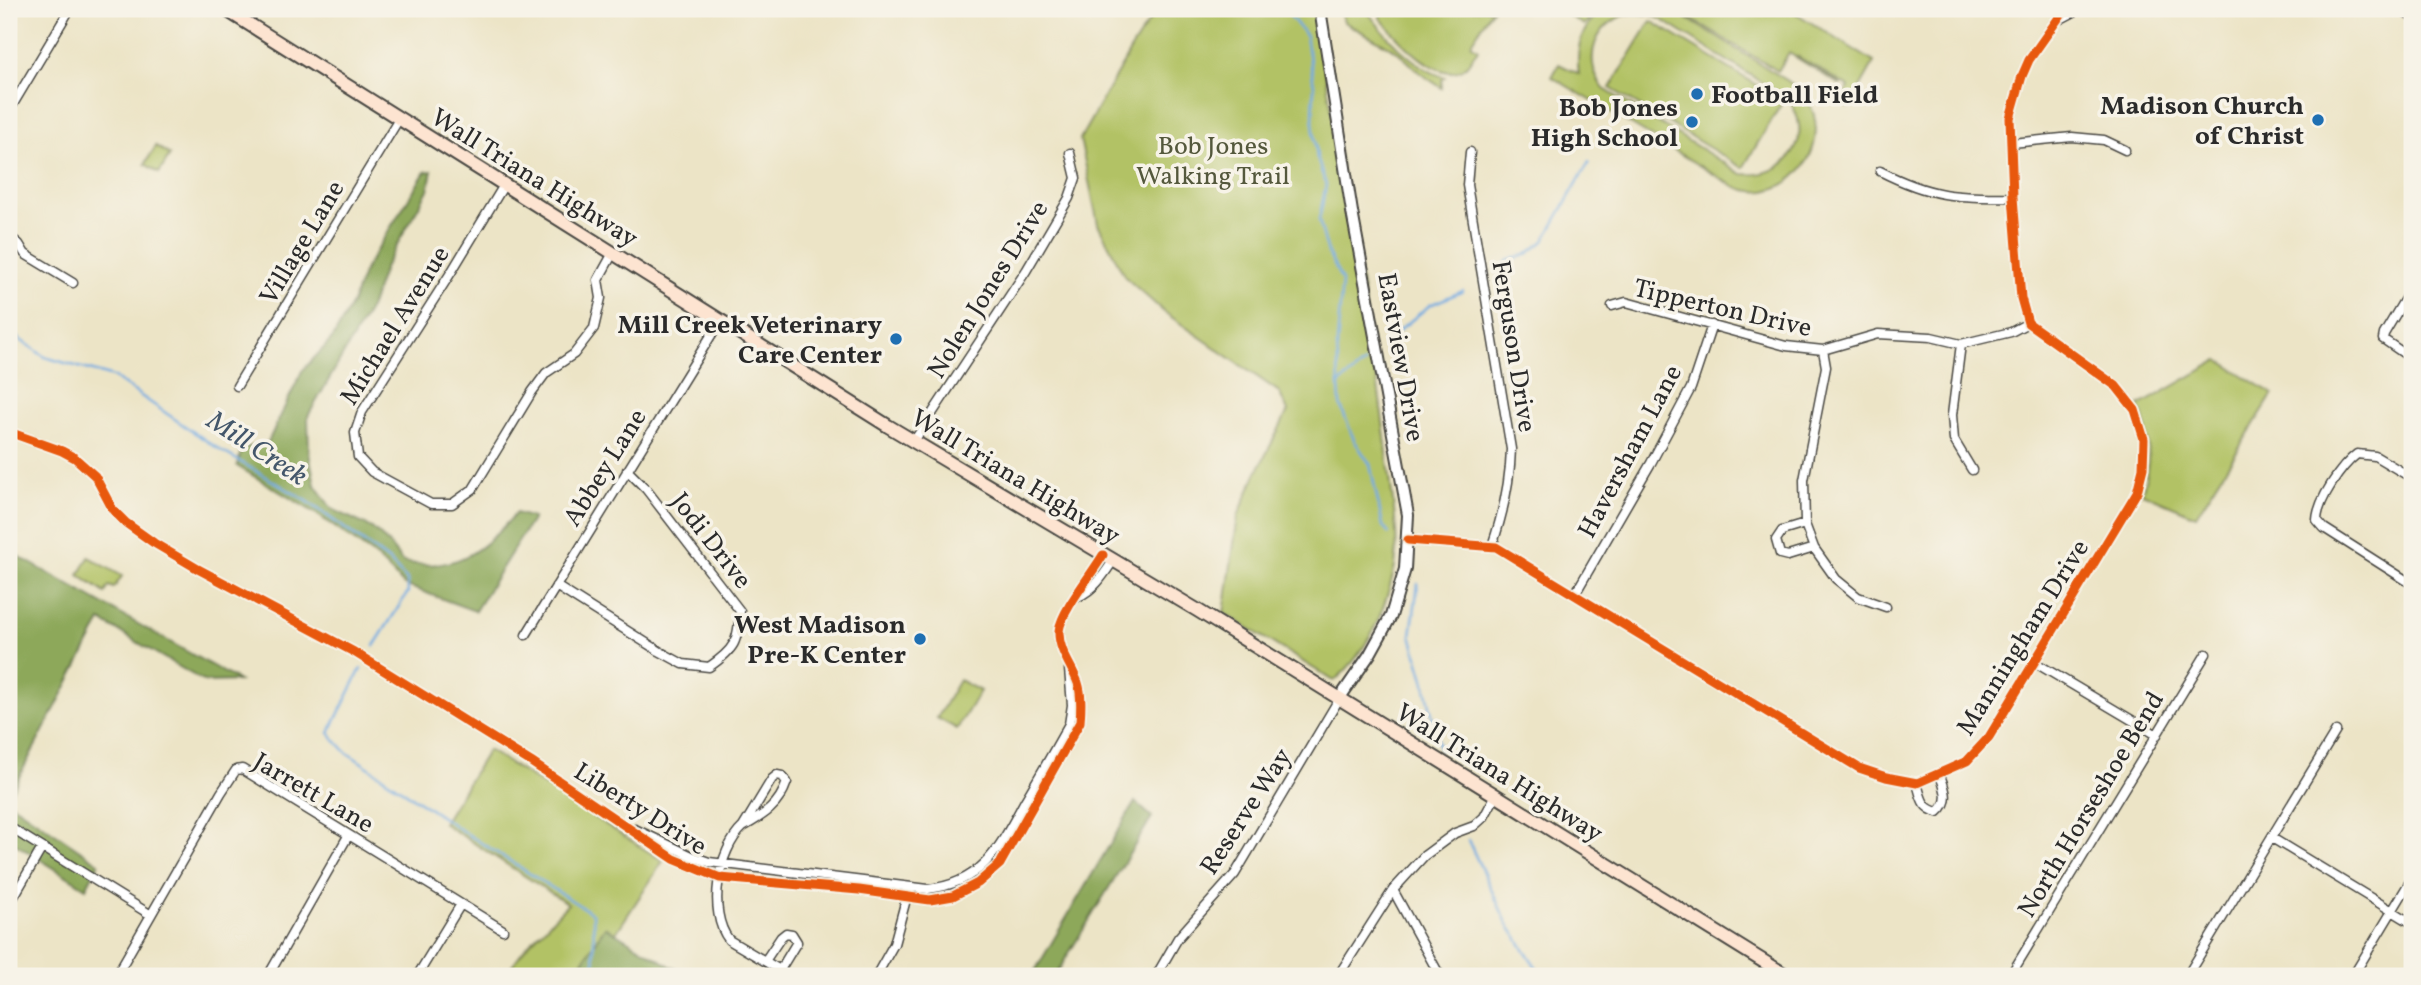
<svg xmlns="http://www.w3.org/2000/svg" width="2421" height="985" font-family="Vollkorn,serif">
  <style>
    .green { fill: #b2c265; stroke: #6e7648; stroke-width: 2; fill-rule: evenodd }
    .forest { fill: #8da85a; stroke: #5c6a42; stroke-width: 2 }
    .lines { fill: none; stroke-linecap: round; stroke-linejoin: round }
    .stream { stroke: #71aae1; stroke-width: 2.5 }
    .minor-casing { stroke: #484742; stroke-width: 11 }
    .tertiary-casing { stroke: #484742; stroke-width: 14 }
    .secondary-casing { stroke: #484742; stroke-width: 16 }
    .minor { stroke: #fff; stroke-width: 8 }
    .tertiary { stroke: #fff; stroke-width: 10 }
    .secondary { stroke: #fde4d1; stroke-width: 12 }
    .cycleway-casing { stroke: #f7f3e8; stroke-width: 13 }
    .cycleway { stroke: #e8590c; stroke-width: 9 }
    .poi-dot { fill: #1f6fb2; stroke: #f7f3e8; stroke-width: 2.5 }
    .labels { text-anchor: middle; stroke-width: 7; stroke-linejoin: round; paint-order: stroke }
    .poi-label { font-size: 26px; font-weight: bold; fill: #2b2b2b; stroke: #f7f3e8; text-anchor: end }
    .park-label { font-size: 26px; fill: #54583c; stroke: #f7f3e8 }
    .street-label { font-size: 26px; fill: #2b2b2b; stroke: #f7f3e8 }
    .water-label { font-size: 28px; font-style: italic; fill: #44576b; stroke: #f7f3e8 }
  </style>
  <rect width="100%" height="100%" fill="#f7f3e8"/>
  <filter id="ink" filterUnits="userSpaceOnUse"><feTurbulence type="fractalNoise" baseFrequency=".0143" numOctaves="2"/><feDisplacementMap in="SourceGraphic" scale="14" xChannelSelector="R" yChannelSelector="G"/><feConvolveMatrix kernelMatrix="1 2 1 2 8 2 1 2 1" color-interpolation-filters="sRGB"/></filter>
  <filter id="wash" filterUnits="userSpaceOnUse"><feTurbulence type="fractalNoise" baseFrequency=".00686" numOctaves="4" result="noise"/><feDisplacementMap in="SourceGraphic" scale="28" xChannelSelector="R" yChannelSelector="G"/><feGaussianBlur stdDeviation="1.57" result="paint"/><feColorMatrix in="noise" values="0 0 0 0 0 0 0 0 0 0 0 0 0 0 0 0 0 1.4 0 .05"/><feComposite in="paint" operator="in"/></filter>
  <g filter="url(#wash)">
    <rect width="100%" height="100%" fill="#ece4c6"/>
    <path class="green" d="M1157,9h157c22,126 44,251 64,377 5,34 9,67 13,100 3,26 8,54 4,80 -9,42 -27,87 -61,115l-110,-68 14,-97 18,-42 32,-63 -9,-19 -115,-80 -39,-35 -27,-53 -18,-85 51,-90z
      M1340,9h26c16,24 50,61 79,68l-3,3v8l-22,-15 -23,-22 -53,-29z
      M1392,9h100l-21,35 7,5c-4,5 -8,13 -13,18 -26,21 -70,-32 -85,-49l1,-8 10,1z
      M1558,9h40l-14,16z
      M1604,9h67l117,72c12,9 22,19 26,34 11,41 -27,85 -69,75 -9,-2 -17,-7 -25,-12l-168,-101 7,-13 20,10c-4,-27 3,-49 25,-65zM1634,13l18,2 10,5 125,78c30,38 2,81 -45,76l-138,-85c-24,-30 -8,-70 30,-76z
      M1674,9h115l85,53 -25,45 -9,-4 9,-16 -52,-31 44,28 -1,1 -51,-32 -11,18z
      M1651,21l132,80 -40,67 -133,-80z
      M156,146l14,9 -11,18 -14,-9z
      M2219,360l54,34 -77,122 -54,-23c9,-31 9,-57 -3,-87z
      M89,557l33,19 -8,12 -5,-2 -4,7 -26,-18z
      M959,680l21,11 -23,38 -20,-11z
      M488,750l175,111 -47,72 -11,-6 -31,49h-70l22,-29 42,-43 -125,-81z"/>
    <path class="forest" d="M432,171l-4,19 -43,76 -15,42 -62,108 1,37 6,32 17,24 40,19 15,14 16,20c53,11 80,-11 113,-49l17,5 -58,93 -71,-26 -30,-30 -59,-42 -78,-47 5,-18 25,-4 35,-73 31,-33 19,-35 13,-34 60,-97z
      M9,551l230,130 -34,1 -104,-61 -92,175z
      M9,802l90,61 -13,25 -77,-48z
      M1135,802l17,15 -97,159h-23z
      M605,927l11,6 71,43h-113z"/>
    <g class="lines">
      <path class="stream" d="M1285,9l21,27 8,49 -1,37 4,36 9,27 -7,35 9,33 14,28 -5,63 3,60 14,36 16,24 13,62 6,8
        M1497,272l12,-12 17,-5 18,-14 45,-79
        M9,332l36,25 68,20 107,73 87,51 81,59 19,20 1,12 -34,54
        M1391,337l39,-32 33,-14
        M1339,384l26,-21
        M1418,584l-7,51 13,44 16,71
        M361,669l-32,64 17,19 115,78 132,84 2,62
        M1468,840l39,83 35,53"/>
    </g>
  </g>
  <g filter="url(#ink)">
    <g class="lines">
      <defs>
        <path id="minor" d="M2059,20l21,-11
          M9,111l61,-102
          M2012,143l60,-6 32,3 21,10
          M1470,152l-3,33 44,264c-1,35 -8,65 -19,97
          M1880,171c51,26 77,27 133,26
          M504,185l-52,86 -90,141 -7,21 3,24 14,15 59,32h21l21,-15 59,-97 14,-19 28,-19 20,-26 7,-30 -3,-18 15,-27
          M9,236l10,8 6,10 48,29
          M2412,287l-28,47 -1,5 29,20
          M1612,306l14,-4 160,44 37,4 55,-16 53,3 30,7 50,-12 17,-9
          M1961,344l-9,71 2,25 18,30
          M1823,350l3,17 -22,113 1,44 9,24 22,31 22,18 28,10
          M237,386l162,-267
          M9,432l53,19 13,7 20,18 18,34 13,13 28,20 44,26 156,83 177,110 143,97 46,19 139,12 71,10 23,-4 25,-13 22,-19 80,-142c1,-13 2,-27 -2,-39 -6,-17 -20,-33 -19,-52 2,-20 33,-57 44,-76
          M914,441l112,-170 43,-73 7,-20 -6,-25
          M2412,478l-37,-22 -18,-2c-16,12 -39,46 -40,66l7,8 88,56
          M1805,524l-23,7 -6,9 4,14 8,2 26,-8
          M1408,540l88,7 363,221 27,9 31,6 50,-22 22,-24 148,-245 6,-24 1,-29 -9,-29 -19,-24 -88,-63 -7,-25 -8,-101 -3,-79 12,-42 7,-16 36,-51
          M556,586l103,65 24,13 26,3c26,-18 29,-25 31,-56l-94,-122 -19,-19
          M1575,594l76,-131 40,-75 21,-63
          M1078,597c17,-8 25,-21 35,-36
          M526,635l194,-314
          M2034,662l123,73
          M777,775l5,1 5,6c-8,24 -23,33 -44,45l29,-48z
          M1917,783c4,14 5,26 21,29 13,-11 7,-23 2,-37
          M9,827l142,88
          M743,827c-25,23 -36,85 -14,113l61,36
          M635,829l57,27 17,6 219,27c57,-6 73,-45 98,-90 15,-25 29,-50 43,-75l3,-19 -3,-36
          M2272,838l140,85
          M1393,890l47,86
          M9,905l33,-57
          M765,961l16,-24 5,-4 6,1 5,8 -17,28
          M116,976l105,-183 15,-23 6,-1 261,161
          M268,976l80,-140
          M417,976l44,-72
          M876,976l18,-32 14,-52
          M1156,976l22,-38 57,-64 104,-175
          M1338,976l55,-86 31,-34 31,-23 19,-7 10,-9 12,-22
          M2010,976l196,-322
          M2187,976l149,-245
          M2353,976l59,-98"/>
        <path id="tertiary" d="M1320,9l32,203 56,303 -3,54 -14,47 -21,38 -31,45"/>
        <path id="secondary" d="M225,9l663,417 309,184 590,366
          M2403,9l9,5"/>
      </defs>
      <use href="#minor" class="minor-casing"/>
      <use href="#tertiary" class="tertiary-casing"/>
      <use href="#secondary" class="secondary-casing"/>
      <use href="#minor" class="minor"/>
      <use href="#tertiary" class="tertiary"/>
      <use href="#secondary" class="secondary"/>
      <defs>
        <path id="cycleway" d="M9,432l53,19 13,7 20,18 18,34 13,13 28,20 44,26 156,83 177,110 143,97 46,19 139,12 71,10 23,-4 25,-13 22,-19 80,-142c1,-13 2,-27 -2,-39 -6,-17 -20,-33 -19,-52 2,-20 33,-57 44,-76
          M1408,540l88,7 363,221 27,9 31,6 50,-22 22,-24 148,-245 6,-24 1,-29 -9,-29 -19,-24 -88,-63 -7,-25 -8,-101 -3,-79 12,-42 7,-16 36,-51"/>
      </defs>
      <use href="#cycleway" class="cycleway-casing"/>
      <use href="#cycleway" class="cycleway"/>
    </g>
  </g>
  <g class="poi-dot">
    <circle cx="1697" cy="94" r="7"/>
    <circle cx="2318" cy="120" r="7"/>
    <circle cx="1692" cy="122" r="7"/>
    <circle cx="896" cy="339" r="7"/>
    <circle cx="920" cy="639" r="7"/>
  </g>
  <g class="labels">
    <g class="poi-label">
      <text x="1711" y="103" text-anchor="start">Football Field</text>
      <text x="2304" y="114">Madison Church<tspan x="2304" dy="30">of Christ</tspan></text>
      <text x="1678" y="116">Bob Jones<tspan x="1678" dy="30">High School</tspan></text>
      <text x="882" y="333">Mill Creek Veterinary<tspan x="882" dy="30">Care Center</tspan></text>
      <text x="906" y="633">West Madison<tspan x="906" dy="30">Pre-K Center</tspan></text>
    </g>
    <g class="park-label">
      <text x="1213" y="154">Bob Jones<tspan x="1213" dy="30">Walking Trail</tspan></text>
    </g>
    <g class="street-label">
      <text transform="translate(535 177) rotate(32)" y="9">Wall Triana Highway</text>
      <text transform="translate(301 242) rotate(-59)" y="9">Village Lane</text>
      <text transform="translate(987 289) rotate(-58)" y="9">Nolen Jones Drive</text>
      <text transform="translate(1723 307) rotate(13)" y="9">Tipperton Drive</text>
      <text transform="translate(394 325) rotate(-58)" y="9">Michael Avenue</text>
      <text transform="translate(1515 346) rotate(81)" y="9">Ferguson Drive</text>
      <text transform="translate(1402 357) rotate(80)" y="9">Eastview Drive</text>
      <text transform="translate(1629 451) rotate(-62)" y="9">Haversham Lane</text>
      <text transform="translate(604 467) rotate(-58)" y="9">Abbey Lane</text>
      <text transform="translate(1016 476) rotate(31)" y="9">Wall Triana Highway</text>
      <text transform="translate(712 540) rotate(52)" y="9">Jodi Drive</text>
      <text transform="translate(2022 637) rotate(-58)" y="9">Manningham Drive</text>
      <text transform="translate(1500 772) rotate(32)" y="9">Wall Triana Highway</text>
      <text transform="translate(314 792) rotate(30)" y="9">Jarrett Lane</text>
      <text transform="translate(2090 804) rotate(-59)" y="9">North Horseshoe Bend</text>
      <text transform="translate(641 808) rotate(32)" y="9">Liberty Drive</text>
      <text transform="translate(1245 811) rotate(-57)" y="9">Reserve Way</text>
    </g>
    <g class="water-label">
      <text transform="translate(258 447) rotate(33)" y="10">Mill Creek</text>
    </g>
  </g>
  <rect width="2421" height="985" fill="none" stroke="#f7f3e8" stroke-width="35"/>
</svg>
